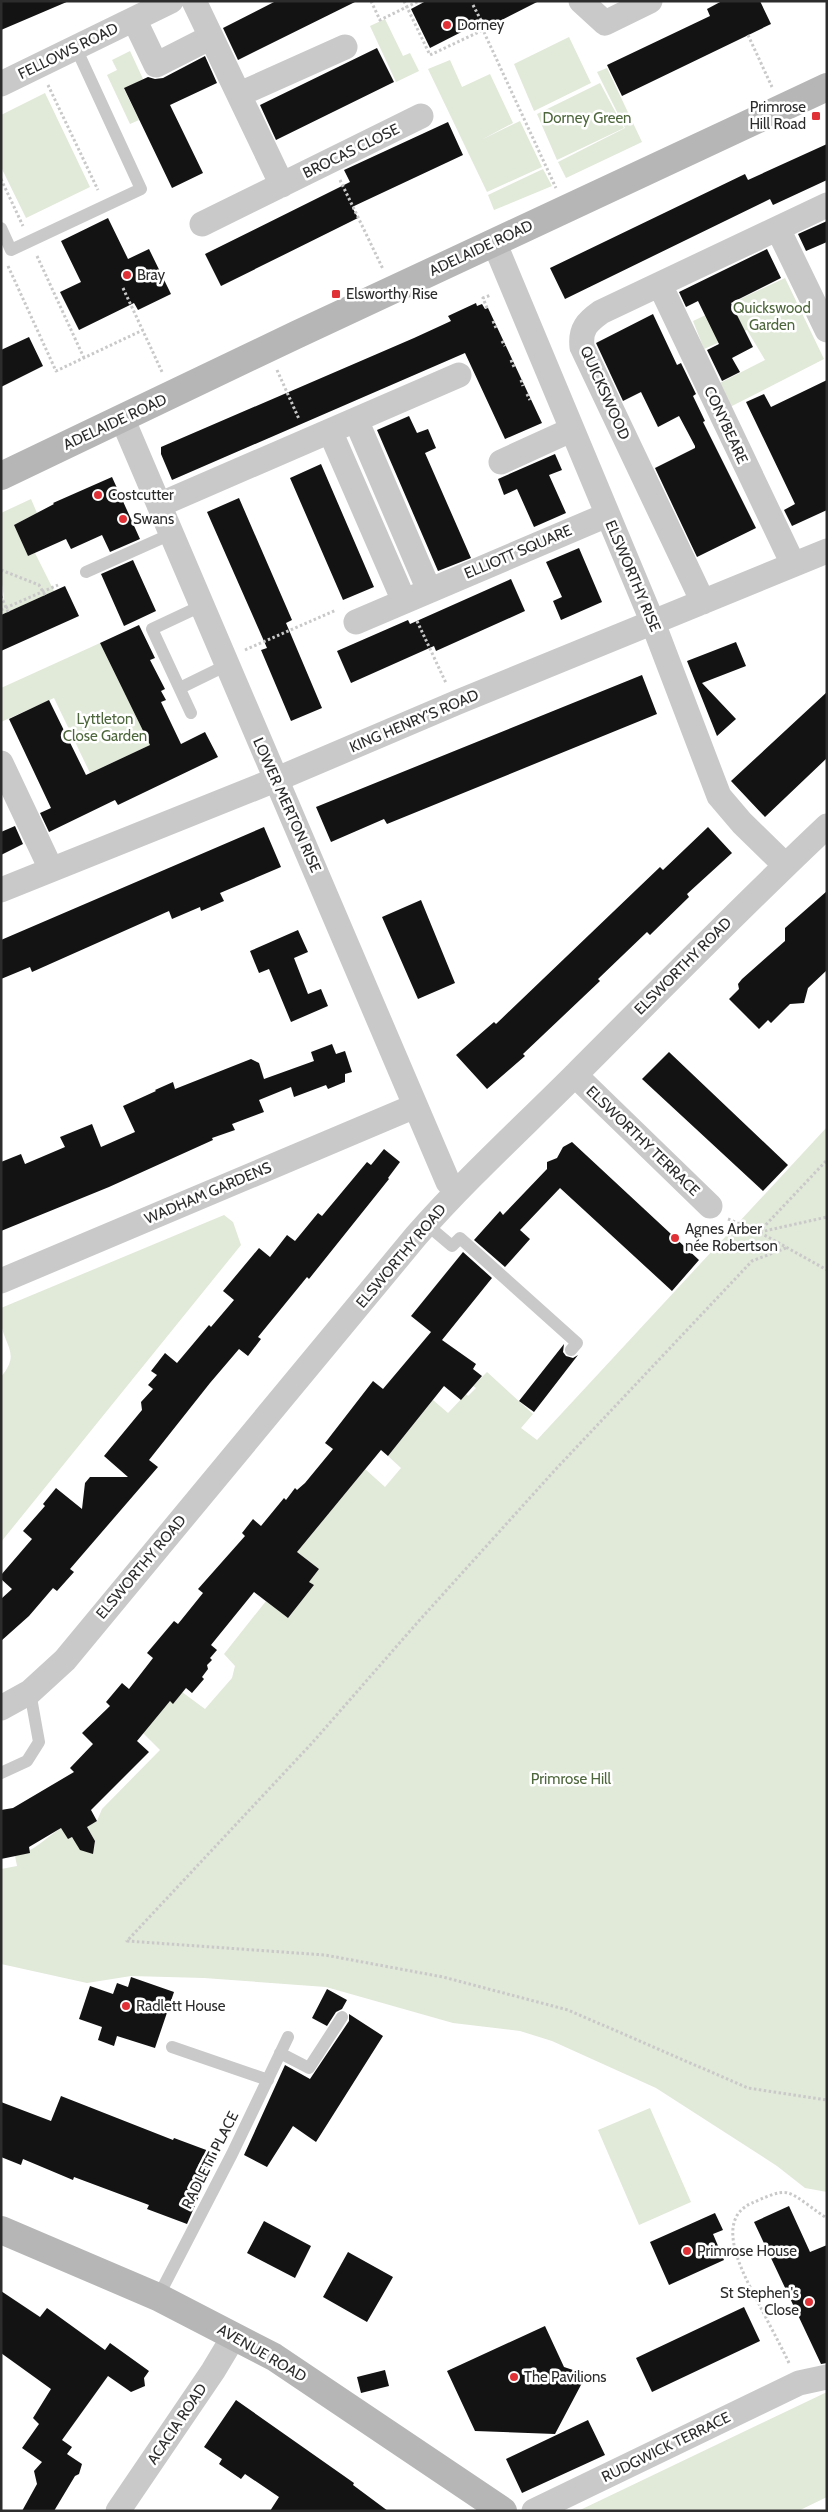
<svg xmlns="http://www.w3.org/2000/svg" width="828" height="2512" font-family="Cabin,sans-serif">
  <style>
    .green { fill: #e1e9d9 }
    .building { fill: #131313 }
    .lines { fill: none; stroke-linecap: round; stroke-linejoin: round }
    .path { stroke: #c9c9c9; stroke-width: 3; stroke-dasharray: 2.5 2.5; stroke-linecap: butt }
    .service { stroke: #c9c9c9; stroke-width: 12 }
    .minor { stroke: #c9c9c9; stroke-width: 25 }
    .secondary { stroke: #b6b6b6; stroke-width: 28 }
    .poi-dot { fill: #e03137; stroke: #fff; stroke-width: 2 }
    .labels { text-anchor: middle; stroke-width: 5; stroke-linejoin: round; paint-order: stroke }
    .poi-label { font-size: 15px; fill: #2c2c2c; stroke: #fff; text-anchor: start }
    .street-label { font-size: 15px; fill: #2c2c2c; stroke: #fff }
    .park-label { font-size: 15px; fill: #4d663b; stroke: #fff }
  </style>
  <rect width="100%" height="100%" fill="#fff"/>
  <path class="green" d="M385,19l18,37 7,-3 9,18 -23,11 -26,-56z
    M569,37l22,46 -57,28 -20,-47z
    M130,51l13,28 -19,10 15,31 -9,4 -23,-49 10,-5 -5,-10z
    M450,60l12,27 28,-13 23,49 -32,17 39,-19 22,46 -55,25 -59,-123z
    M607,68l35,74 -76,36 -8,-16 67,-34 -28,-56z
    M600,83l24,45 -67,32 -20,-46z
    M45,93l45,94 -64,31 -25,-51v-52z
    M543,169l9,17 -58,24 -6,-15z
    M785,278l39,81 -96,49 -10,-24 47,-24 -18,-30 -43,19 -11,-28z
    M31,499l6,14 -23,12 14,31 7,-3 19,38 -53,24v-11l3,-6 -3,-21v-64z
    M100,643l50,102 -60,28 -36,-75 -53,24v-34z
    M827,1127v1065l-22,-4 -28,-22 -121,-78 -104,-47 -32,-10 -67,-8 -127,-36 -122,-9 -73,-2 -44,7 -86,-19v-95l16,-3 -2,-10c19,-4 30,-18 46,-28l27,24 6,-3 1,-8 -8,-14 10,-6 5,-12 58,-59 -19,-19 29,-30 3,2 9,-11 23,17 27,-31 3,-12 -11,-12 42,-53 22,17 26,-33 -5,-3 10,-13 -22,-17 68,-83 20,18 16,-19 -13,-12 45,-56 15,13 18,-19 2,2 8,-8 -3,-2 14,-14 46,42 -12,14 16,12z
    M224,1215l9,7 8,23 -240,297v-165c19,-23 5,-29 0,-53 -1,-5 0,-11 0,-16z
    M650,2108l41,94 -52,23 -41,-95z
    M827,2392v105l-29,14h-220z"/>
  <path class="building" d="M1,1h68l-68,29z
    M276,1h81l-119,59 -15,-32z
    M426,1h113l-51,26 -3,-7 -55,28 -19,-39z
    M722,1h38l11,23 -149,72 -15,-31 103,-49 -3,-7z
    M377,48l17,34 -118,58 -16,-35z
    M205,56l12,27 -47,22 33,68 -31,15 -48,-100 24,-11 7,2 8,-1z
    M448,122l15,33 -111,52 6,11 -137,68 -16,-32 145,-72 -6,-12z
    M827,144v36l-54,25 -3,-6 -205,100 -15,-31 195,-94 3,6z
    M108,218l20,41 21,-10 22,45 -33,16 -4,-7 -55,27 -19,-38 21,-10 -20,-41z
    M827,221v21l-21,9 -8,-17z
    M767,249l14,29 -50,25 22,44 -21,11 8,14 -18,9 -15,-31 12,-6 -21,-43 -12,6 -7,-15z
    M476,303l1,3 5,-2 3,5 3,-1 54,115 -37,16 -40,-86 -293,127 -11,-26v-7l253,-109 37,-17 -3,-5z
    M653,314l24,51 4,-2 15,31 -3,2 12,25 -2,1 53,106 -59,29 -42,-89 40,-20v-2l-16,-30 -21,11 -17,-35 -18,9 -27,-58z
    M29,337l14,29 -42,21v-37z
    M827,380v130l-35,16 -8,-16 11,-6 -49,-102 18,-8 7,13z
    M409,416l8,17 11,-4 8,19 -11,5 46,105 -33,13 -61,-141z
    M555,454l7,16 -13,5 17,38 -32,14 -17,-38 -13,6 -6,-16z
    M321,464l53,123 -31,13 -53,-122z
    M112,477l28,62 -30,13 -8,-17 -31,14 -5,-10 -38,17 -14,-31 40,-21 -1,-1z
    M239,498l53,122 -6,3 36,85 -31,13 -30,-71 6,-2 -60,-136z
    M579,548l23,54 -41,18 -8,-19 9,-4 -16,-35z
    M133,560l23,51 -32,15 -23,-52z
    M511,579l14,32 -89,40 -2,-5 -83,37 -14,-32 71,-31 2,4z
    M65,586l14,30 -78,35v-36z
    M139,625l16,33 -5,2 15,29 -4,2 5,9 -5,2 20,42 24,-12 13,25 -100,48 -3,-5 -66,32 -9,-19 11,-5 -42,-89 40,-19 37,75 64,-30 -50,-102z
    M736,642l10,24 -44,17 34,36 -19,17 -30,-75z
    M642,675l15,39 -270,110 -3,-5 -53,23 -15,-35z
    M827,692v66l-62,59 -34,-36z
    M15,826l8,18 -22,11v-23z
    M264,827l17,40 -61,26 4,8 -23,10 -1,-4 -28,12 -3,-8 -137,61 -2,-5 -29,12v-39z
    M708,827l24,26 -45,41 2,3 -39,38 -3,-3 -49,47 2,2 -77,73 2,2 -38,33 -31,-34 38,-33 2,2 164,-157 3,3z
    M827,891v79l-19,18 -4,15 -14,1 -19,19 -3,-3 -9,9 -30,-30 10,-10 -1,-5 4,-5 43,-38v-13z
    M421,900l34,83 -37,16 -36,-82z
    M298,930l10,22 -14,6 14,36 13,-5 7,17 -37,16 -22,-53 -10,4 -9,-22z
    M332,1044l4,10 9,-3 7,21 -7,2v8l-17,7 -2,-4 -32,12 -3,-10 -32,13 5,12 -32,12 3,6 -23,8 1,2 -104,47 -108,44v-69l20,-8 4,10 40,-17 -5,-10 32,-13 9,23 34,-15 -12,-26 33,-15 -1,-1 18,-8 2,7 76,-30 8,4 5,16 50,-18 -3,-9z
    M669,1052l119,113 -25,26 -121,-112z
    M572,1142l127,118 -27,31 -112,-103 -40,42 10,9 -25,28 -31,-27 26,-29 3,4 44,-46v-7l10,-4 6,-11z
    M384,1149l16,13 -12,16 1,1 -80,100 -2,-2 -49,60 3,2 -13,17 -9,-7 -29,34 -61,77 9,7 -88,102 4,3 -17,19 -4,-3 -24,28 -28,25v-42l11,-10 -11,-10v-4l31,-36 -9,-8 22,-25 -2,-2 13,-16 26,21 3,-26 5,-6h38l-24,-21 38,-46 -1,-8 12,-13 -5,-4 9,-10 -6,-4 14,-18 12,10 32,-38 2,2 23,-27 -11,-9 36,-43 11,9 17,-22 8,6 23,-28 4,3 45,-54 4,3z
    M463,1252l29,26 -50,62 34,24 -3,5 9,7 -21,24 -17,-14 -56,70 -7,-6 -84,102 22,17 -10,13 5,3 -26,33 -34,-26 -43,53 6,5 -7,8 2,2 -5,5 1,4 -6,8 2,2 -12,14 -6,-5 -13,16 -3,-3 -33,40 12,11 -58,58 6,11 -10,6 8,14 -2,13 -13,-4 -8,-13 -4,2 -7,-11 -32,19 1,6 -29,6v-49l12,-2 61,-36 -4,-4 23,-24 -11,-11 28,-27 -4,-4 16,-19 7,6 24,-31 -6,-5 27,-32 4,3 25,-31 -5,-4 47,-53 -3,-3 11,-14 8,7 23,-28 2,2 9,-12 2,2 8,-7 28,-34 -8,-6 48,-62 10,8 48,-57 -20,-16z
    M564,1344l-1,8 3,4 7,2 5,-3 -44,57 -15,-11z
    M131,1977l43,15 -19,56 -38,-12 -3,10 -16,-6 4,-13 -23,-8 11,-33 23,8 4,-11 11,4z
    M327,1989l20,11 -5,9 -6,3 -9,14 -15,-8z
    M349,2014l34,22 -67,106 -23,-16 -26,41 -23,-12 41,-90 25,14 39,-58z
    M61,2096l112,44 1,-2 43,16 -30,70 -40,-15 2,-4 -75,-28 -1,3 -50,-21 -2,6 -20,-8v-55l50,19z
    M789,2206l21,46 17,-7v118l-6,1 -67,-142z
    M715,2213l8,17 -10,4 11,26 -55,25 -19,-43z
    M264,2221l47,25 -16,32 -48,-25z
    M348,2252l45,25 -26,45 -44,-25z
    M1,2291l39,26 7,-9 58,42 5,-7 39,28 -5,7 1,8 -14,6 -23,-16 -46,64 10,7 -5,7 15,10 -3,10 -4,2 -21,35h-32l15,-27 -3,-13 8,-9 -20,-14 17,-24 -6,-6 18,-29 -50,-36z
    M744,2307l16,34 -108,51 -16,-34z
    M545,2326l19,41 12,4 6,12 -27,51 -80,-3 -28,-60z
    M385,2370l4,16 -28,7 -4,-16z
    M236,2400l118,83 -1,2 35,26h-118l9,-14 -34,-23 -4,5 -22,-15 3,-5 -18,-12z
    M588,2420l17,35 -83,38 -16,-34z"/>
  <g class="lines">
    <path class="path" d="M371,1l9,19 39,-19
      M404,1l26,54 53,-25
      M473,5l11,21 -1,4 73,158
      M748,35l24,52
      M48,85l50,105
      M1,179l22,47
      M340,180l43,89
      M37,256l47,102
      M8,266l48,105 87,-41
      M123,288l40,86
      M487,308l-4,-10 8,-3
      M493,321l3,7
      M502,341l3,5
      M511,360l3,7
      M277,370l22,49
      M521,380l2,6
      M527,394l3,6
      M1,570l38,15 6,10
      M1,596l7,16
      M1,610l57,-25
      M417,621l29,62
      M245,650l91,-40
      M728,1219l31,13 68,38
      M759,1232l68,-72
      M760,1232l67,-15
      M786,1248l-34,13 -197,209 -138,153 -104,119 -186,199 198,14 118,22 125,33 180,78 79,12
      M789,2363c-9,-19 -19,-37 -28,-55 -13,-26 -51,-87 -9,-105 10,-4 26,-13 36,-10 11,3 28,19 39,25"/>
    <path class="service" d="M1,228l10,22 130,-61 -65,-141
      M86,572l85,-38
      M180,688l47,-23
      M191,713l-39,-84 49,-23
      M426,1224l26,22 8,-8 117,105 -6,7
      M1,1773l26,-12 12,-19 -9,-50
      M172,2047l96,33
      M280,2053l29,15 33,-51
      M158,2297l74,-143 56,-117"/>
    <path class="minor" d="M194,1l88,184
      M581,1l24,22 45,-22
      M134,19l22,46 55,-28
      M1,84l170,-83
      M240,94l105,-47
      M202,224l219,-108
      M778,229l49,101
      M494,242l159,381 66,173 23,27 43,42
      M660,285l133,279
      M122,418l326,764 8,9
      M356,420l73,170
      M330,431l74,170
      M501,462l70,-32
      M159,505l300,-130
      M703,602l-121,-255c-2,-18 5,-25 19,-35l226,-107
      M356,622l251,-107
      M1,763l50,106
      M1,890l274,-110 183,-78 369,-151
      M575,1075l135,131
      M1,1281l414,-175
      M1,1708l29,-16 35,-32 351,-424c50,-57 106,-108 160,-162 83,-83 165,-167 251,-248
      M118,2511l95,-140 21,-35
      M534,2511l265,-128 28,-6"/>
    <path class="secondary" d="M1,476l297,-142 529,-247
      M1,2230l157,67 116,60 229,154"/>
  </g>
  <g class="poi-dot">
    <circle cx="447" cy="25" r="5"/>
    <rect x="811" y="111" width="10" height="10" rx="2.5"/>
    <circle cx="127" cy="275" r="5"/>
    <rect x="331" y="289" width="10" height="10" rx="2.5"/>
    <circle cx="98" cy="495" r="5"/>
    <circle cx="123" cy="519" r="5"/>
    <circle cx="675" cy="1238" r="5"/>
    <circle cx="126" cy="2006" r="5"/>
    <circle cx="687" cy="2251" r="5"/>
    <circle cx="809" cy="2302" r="5"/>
    <circle cx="514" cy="2377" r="5"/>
  </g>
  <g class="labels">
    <g class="poi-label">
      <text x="457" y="30">Dorney</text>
      <text x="806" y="112" text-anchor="end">Primrose<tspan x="806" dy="17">Hill Road</tspan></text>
      <text x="137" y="280">Bray</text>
      <text x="346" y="299">Elsworthy Rise</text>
      <text x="108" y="500">Costcutter</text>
      <text x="133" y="524">Swans</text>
      <text x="685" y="1234">Agnes Arber<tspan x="685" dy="17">née Robertson</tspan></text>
      <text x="136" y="2011">Radlett House</text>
      <text x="697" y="2256">Primrose House</text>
      <text x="799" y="2298" text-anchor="end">St Stephen's<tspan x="799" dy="17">Close</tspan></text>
      <text x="524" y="2382">The Pavilions</text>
    </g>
    <g class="street-label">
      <text transform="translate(68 51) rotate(-26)" y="5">FELLOWS ROAD</text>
      <text transform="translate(351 151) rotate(-26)" y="5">BROCAS CLOSE</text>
      <text transform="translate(481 248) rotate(-25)" y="5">ADELAIDE ROAD</text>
      <text transform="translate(605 393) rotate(66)" y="5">QUICKSWOOD</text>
      <text transform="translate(115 422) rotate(-25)" y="5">ADELAIDE ROAD</text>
      <text transform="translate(726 425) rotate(65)" y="5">CONYBEARE</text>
      <text transform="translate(518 552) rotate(-23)" y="5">ELLIOTT SQUARE</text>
      <text transform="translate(633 576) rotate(67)" y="5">ELSWORTHY RISE</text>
      <text transform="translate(414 721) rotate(-23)" y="5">KING HENRY'S ROAD</text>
      <text transform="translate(287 805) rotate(66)" y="5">LOWER MERTON RISE</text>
      <text transform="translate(683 966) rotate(-45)" y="5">ELSWORTHY ROAD</text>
      <text transform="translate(643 1141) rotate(44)" y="5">ELSWORTHY TERRACE</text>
      <text transform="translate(208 1193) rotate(-23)" y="5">WADHAM GARDENS</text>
      <text transform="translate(401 1256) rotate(-50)" y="5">ELSWORTHY ROAD</text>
      <text transform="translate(141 1567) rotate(-50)" y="5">ELSWORTHY ROAD</text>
      <text transform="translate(210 2160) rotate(-63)" y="5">RADLETT PLACE</text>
      <text transform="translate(262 2353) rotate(30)" y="5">AVENUE ROAD</text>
      <text transform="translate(177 2424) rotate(-56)" y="5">ACACIA ROAD</text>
      <text transform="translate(666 2447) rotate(-26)" y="5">RUDGWICK TERRACE</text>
    </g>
    <g class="park-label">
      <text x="587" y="123">Dorney Green</text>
      <text x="772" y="313">Quickswood<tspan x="772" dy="17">Garden</tspan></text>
      <text x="105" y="724">Lyttleton<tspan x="105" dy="17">Close Garden</tspan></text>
      <text x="571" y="1784">Primrose Hill</text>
    </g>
  </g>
  <rect width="828" height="2512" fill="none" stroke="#2c2c2c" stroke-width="5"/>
</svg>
